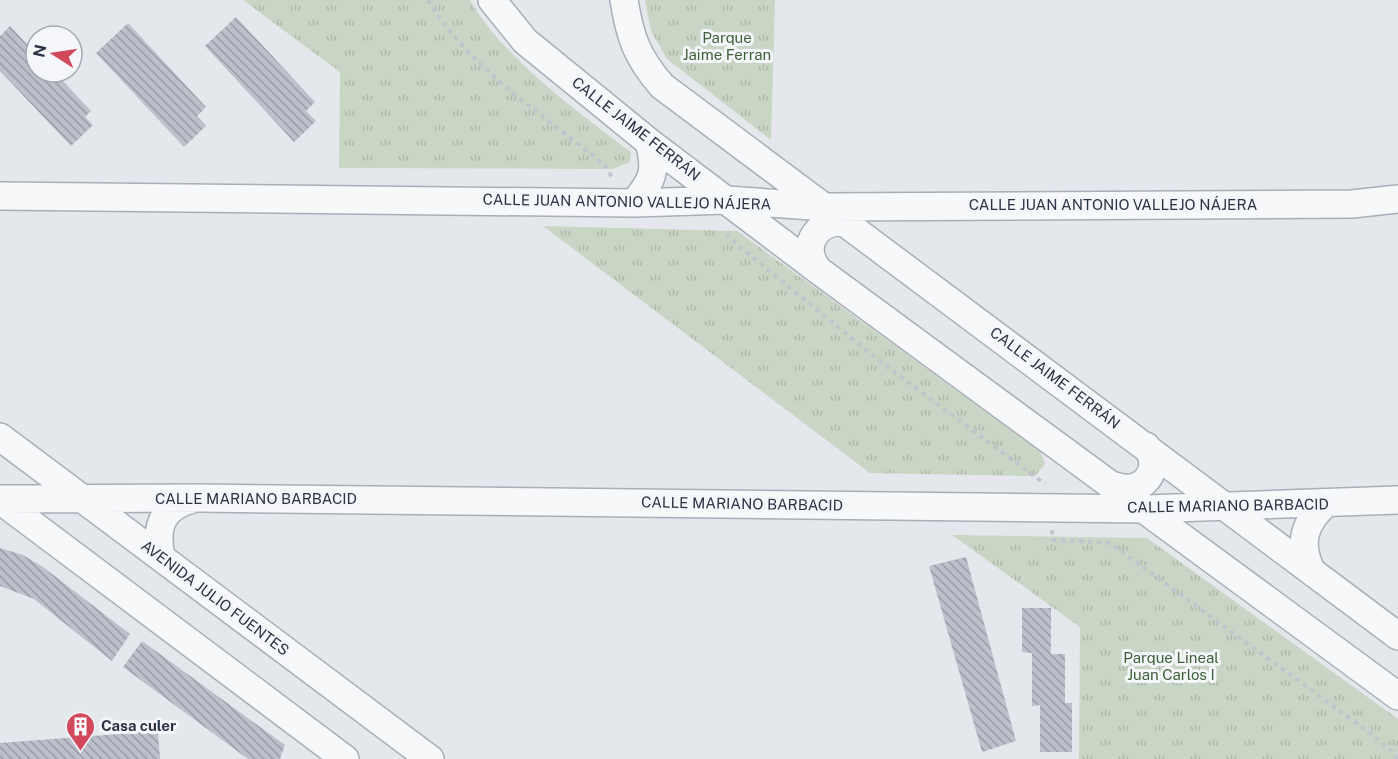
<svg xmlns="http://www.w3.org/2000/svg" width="1398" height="759" font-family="'Public Sans',sans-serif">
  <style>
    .grass { fill: url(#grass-tufts) }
    .building { fill: url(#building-back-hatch) }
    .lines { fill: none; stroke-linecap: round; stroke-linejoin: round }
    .minor-casing { stroke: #a9aeb7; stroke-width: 30 }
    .path { stroke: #c2c5cb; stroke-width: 4; stroke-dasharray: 4.5 4.5; stroke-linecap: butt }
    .minor { stroke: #f7f8fa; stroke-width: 27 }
    .labels { text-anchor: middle; stroke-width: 6; stroke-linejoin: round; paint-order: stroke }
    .park-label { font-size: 15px; fill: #3f6138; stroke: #f4f6f9 }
    .street-label { font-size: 15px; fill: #2b3445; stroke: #f4f6f9 }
    .poi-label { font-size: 15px; font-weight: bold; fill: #2b3445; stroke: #f4f6f9; text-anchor: start }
  </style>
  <defs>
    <pattern id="grass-tufts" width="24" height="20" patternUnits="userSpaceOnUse" patternTransform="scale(1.5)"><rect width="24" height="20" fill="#c9d6c5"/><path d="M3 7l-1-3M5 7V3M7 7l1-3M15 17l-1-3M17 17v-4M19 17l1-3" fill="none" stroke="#adb8ab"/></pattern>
    <pattern id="building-back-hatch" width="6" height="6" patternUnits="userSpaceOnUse" patternTransform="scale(1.5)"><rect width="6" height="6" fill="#bbc0ca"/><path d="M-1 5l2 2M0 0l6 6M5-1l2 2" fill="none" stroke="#989da6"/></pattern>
  </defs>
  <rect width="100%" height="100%" fill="#e4e7ec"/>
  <path class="grass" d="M243,0h227c32,57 109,113 161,152l-1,10 -17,7 -274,-1 1,-96z
    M645,0h130l-4,140 -104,-81 -16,-28z
    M543,226l194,5 303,220 5,13 -10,12 -165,-3z
    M952,535l195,3 251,181v40h-319l1,-132z"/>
  <path class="building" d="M236,17l79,85 -9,9 10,10 -22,21 -89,-96z
    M128,23l78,84 -9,9 9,10 -22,21 -88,-94z
    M10,26l26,28v18h18l37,39 -6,6 8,8 -22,21 -71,-75v-35z
    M0,548l23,7 20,12 87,67 -18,27 -78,-62 -34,-13z
    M966,557l50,184 -34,11 -53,-186z
    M1022,608h29v46h14v49h7v49h-32v-47l-8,1v-53l-10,-1z
    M142,641l143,104 -5,14h-32l-125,-92z
    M158,731l2,28h-160v-16z"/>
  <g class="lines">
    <defs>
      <path id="minor" d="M492,0l33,41 124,101 169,128 580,426
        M624,0c6,38 13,57 38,86l736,550
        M0,196l634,7 93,-3 99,7 526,-3 46,-5
        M634,203c19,-23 23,-32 15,-61
        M818,270c-19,-25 0,-53 30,-47
        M0,437l430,322
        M1115,486c27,10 49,-16 31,-40
        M0,499l199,-1 948,11 251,-9
        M0,500l345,259
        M161,557c-6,-30 0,-50 32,-58
        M1311,570c-13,-27 -7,-47 15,-67"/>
    </defs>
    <use href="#minor" class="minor-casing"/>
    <path class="path" d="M428,0c43,70 114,114 177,165l8,14
      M728,233l1,5 157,128 159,118
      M1052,530l1,10 57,3 260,190 25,21 1,5"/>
    <use href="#minor" class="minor"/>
  </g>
  <defs>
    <symbol id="building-pin" viewBox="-11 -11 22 30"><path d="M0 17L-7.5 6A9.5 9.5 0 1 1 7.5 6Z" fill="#d1495b" stroke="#f4f6f9"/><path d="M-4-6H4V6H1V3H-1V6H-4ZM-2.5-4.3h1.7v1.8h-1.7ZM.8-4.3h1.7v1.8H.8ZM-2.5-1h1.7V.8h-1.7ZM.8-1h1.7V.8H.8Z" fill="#fff"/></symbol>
  </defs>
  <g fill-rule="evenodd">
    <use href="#building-pin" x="64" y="710" width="33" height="45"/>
  </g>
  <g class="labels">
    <g class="park-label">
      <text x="727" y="43">Parque<tspan x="727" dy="17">Jaime Ferran</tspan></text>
      <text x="1171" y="663">Parque Lineal<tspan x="1171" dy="17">Juan Carlos I</tspan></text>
    </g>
    <g class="street-label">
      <text transform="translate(636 129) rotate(38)" y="5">CALLE JAIME FERRÁN</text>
      <text transform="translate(627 202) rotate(1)" y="5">CALLE JUAN ANTONIO VALLEJO NÁJERA</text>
      <text x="1113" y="210">CALLE JUAN ANTONIO VALLEJO NÁJERA</text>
      <text transform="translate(1055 378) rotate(37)" y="5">CALLE JAIME FERRÁN</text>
      <text x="256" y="504">CALLE MARIANO BARBACID</text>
      <text transform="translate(742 504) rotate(1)" y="5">CALLE MARIANO BARBACID</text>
      <text transform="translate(1228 506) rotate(-1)" y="5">CALLE MARIANO BARBACID</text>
      <text transform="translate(215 598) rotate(37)" y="5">AVENIDA JULIO FUENTES</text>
    </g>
    <g class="poi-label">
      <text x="101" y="731">Casa culer</text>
    </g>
  </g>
  <g transform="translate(54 54) rotate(282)"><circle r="28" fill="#f4f6f9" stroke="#a4a8b1" stroke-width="1.5"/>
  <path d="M0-4.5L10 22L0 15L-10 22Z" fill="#d1495b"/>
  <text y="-9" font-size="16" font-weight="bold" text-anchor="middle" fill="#2b3445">N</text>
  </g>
</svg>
